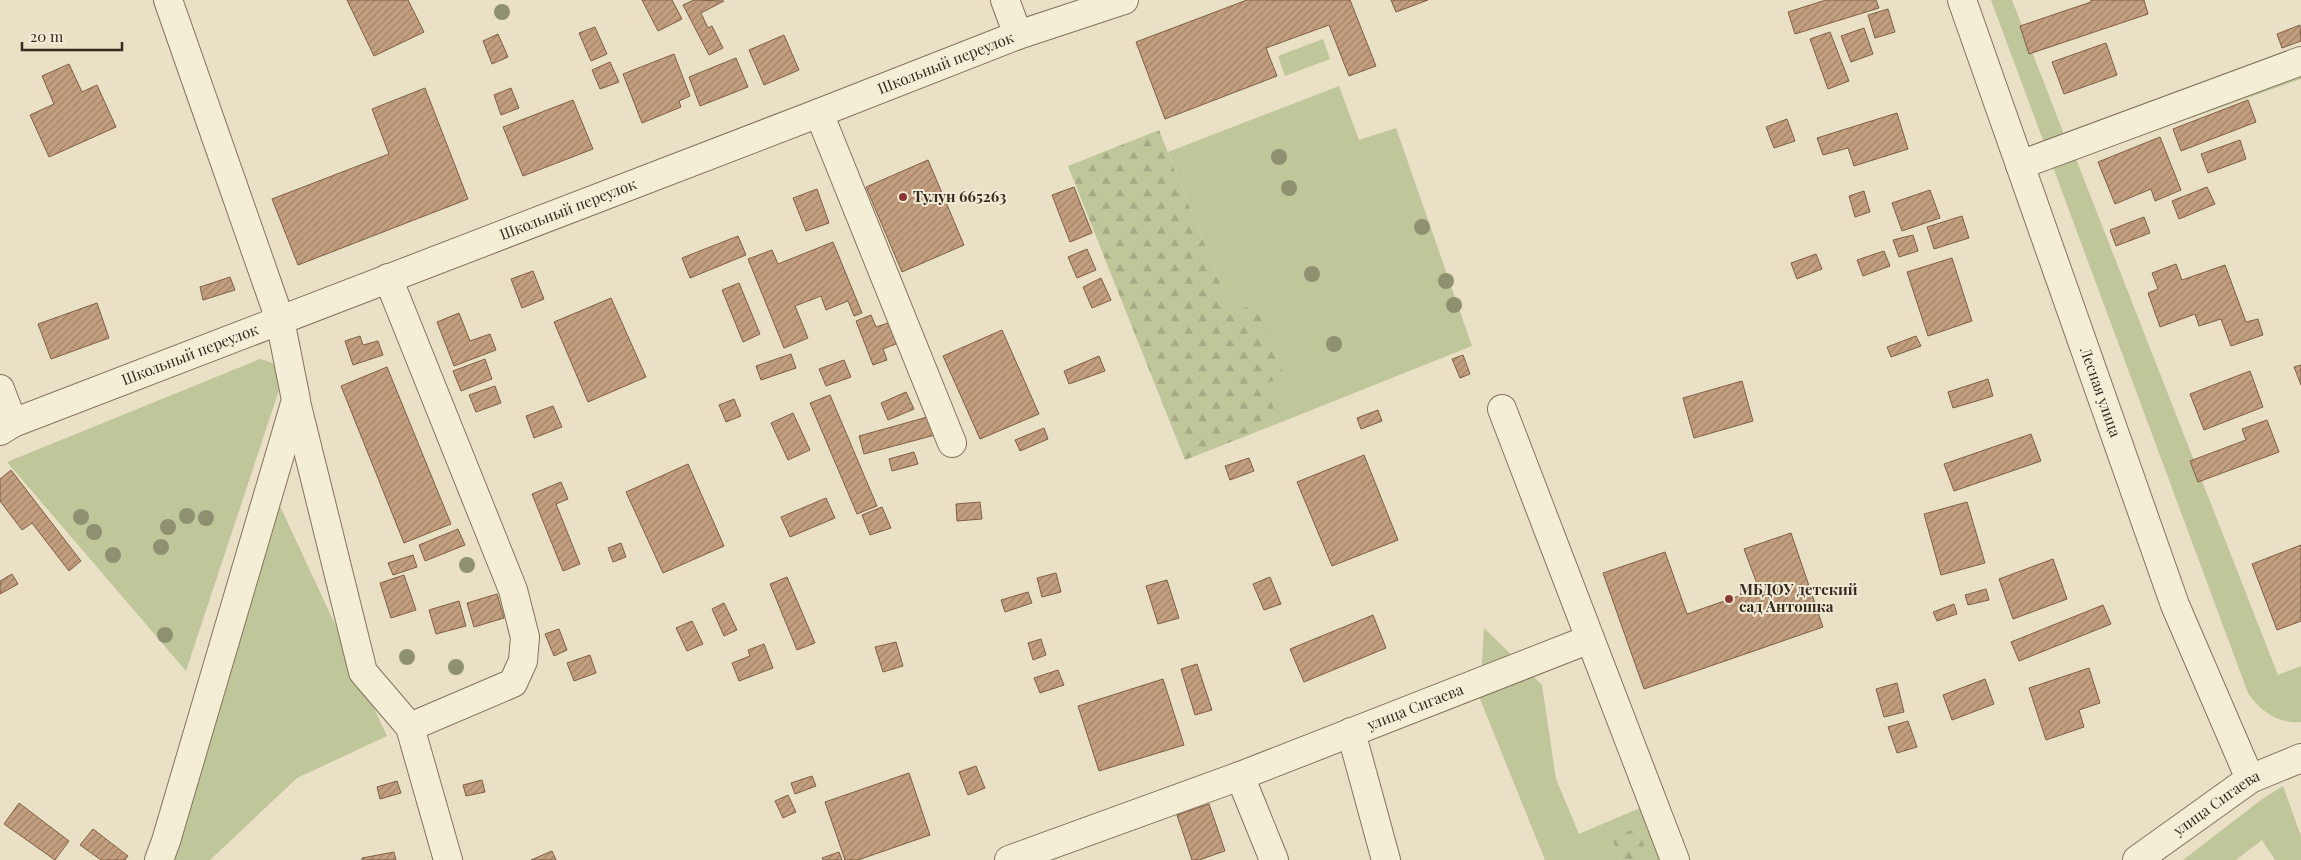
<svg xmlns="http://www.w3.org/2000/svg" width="2301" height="860" font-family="'Playfair Display',serif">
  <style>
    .green { fill: #bfc69a }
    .forest { fill: url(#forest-firs) }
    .building { fill: url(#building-hatch); stroke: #7f5f45 }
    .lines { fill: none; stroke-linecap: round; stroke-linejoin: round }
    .minor-casing { stroke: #82735d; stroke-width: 30 }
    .minor { stroke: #f5eed7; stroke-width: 28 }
    .tree { fill: #8e906f }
    .poi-dot { fill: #8b3733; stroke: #f2ead4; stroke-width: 2 }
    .labels { text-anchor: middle; stroke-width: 4; stroke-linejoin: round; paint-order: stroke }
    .street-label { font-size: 15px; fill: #342a1f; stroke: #f2ead4 }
    .poi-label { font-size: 15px; font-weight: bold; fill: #342a1f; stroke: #f2ead4; text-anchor: start }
  </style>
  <defs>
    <pattern id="forest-firs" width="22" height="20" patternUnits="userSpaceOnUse" patternTransform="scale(1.25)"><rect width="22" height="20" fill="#bfc69a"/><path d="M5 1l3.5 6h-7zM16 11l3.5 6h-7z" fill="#a5aa84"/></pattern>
    <pattern id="building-hatch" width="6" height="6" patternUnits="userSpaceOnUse" patternTransform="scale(1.25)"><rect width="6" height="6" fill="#c49f7f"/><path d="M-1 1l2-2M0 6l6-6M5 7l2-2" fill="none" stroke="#a08267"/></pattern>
  </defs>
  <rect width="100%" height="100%" fill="#e9e0c5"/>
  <path class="green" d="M1991,0h21l53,137 236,-91v33l-225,80 202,516 23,-9v56c-23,2 -41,-11 -53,-29z
    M1323,39l7,20 -45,17 -7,-20z
    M1339,86l20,54 37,-12 76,218 -193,77 -15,-39 21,-8 -29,-72 -24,9 -64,-161z
    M260,359c12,2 19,7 23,19l-97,293 -179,-209z
    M280,506l107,230 -90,42 -87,82h-36z
    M1484,628l58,57 14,94 23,55 61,-26 24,52h-13l-15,-33 -24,12 9,21h-76l-65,-161z
    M2283,786l18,50v24h-26l-13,-20 -26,20h-53l78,-60z"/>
  <path class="forest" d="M1159,130l73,183 24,-10 29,73 -20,8 14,39 -94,37 -117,-294z
    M1636,827l15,33h-30l-9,-21z"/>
  <path class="building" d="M347,0h61l16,32 -50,24z
    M642,0h30l10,19 -24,12z
    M694,0l30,1 -23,12 7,15 4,-2 11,22 -14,7 -26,-50z
    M1247,0h103l26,66 -27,10 -20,-51 -63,23 11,28 -112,43 -29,-77z
    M1391,0h37l-32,12z
    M1826,0h50l3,8 -84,26 -7,-22z
    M2091,0h53l4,14 -119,40 -9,-28 71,-24z
    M1888,9l7,23 -20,6 -7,-23z
    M2300,25l1,16 -19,7 -5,-14z
    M595,27l12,27 -16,7 -12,-28z
    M1864,28l9,26 -22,8 -10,-26z
    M1830,32l19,49 -21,8 -18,-50z
    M498,34l10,23 -16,7 -9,-23z
    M784,35l15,35 -35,15 -15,-35z
    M2106,43l11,32 -53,19 -12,-32z
    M674,54l16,42 -11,5 2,6 -39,16 -19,-49z
    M736,58l12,29 -48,19 -11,-29z
    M610,62l9,20 -19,7 -8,-19z
    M69,64l13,28 15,-7 19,42 -67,30 -19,-42 24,-11 -12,-28z
    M425,88l43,111 -170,66 -26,-66 117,-45 -17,-45z
    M511,88l8,20 -18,7 -7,-20z
    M573,100l20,49 -70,27 -20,-49z
    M2248,100l8,22 -75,29 -8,-22z
    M1897,113l11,36 -54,17 -6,-18 -25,7 -6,-17z
    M1787,119l8,22 -21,7 -8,-21z
    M2160,137l21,53 -26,11 -4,-12 -36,15 -17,-42z
    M2240,140l6,19 -38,14 -7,-19z
    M928,160l36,85 -62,27 -36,-85z
    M1074,187l18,46 -22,9 -18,-47z
    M2207,187l8,17 -36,15 -7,-18z
    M817,189l12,34 -23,8 -13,-33z
    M1930,190l10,28 -38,13 -10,-28z
    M1864,191l6,21 -15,5 -6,-21z
    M1962,216l7,22 -35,11 -7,-22z
    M2144,217l6,16 -34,13 -6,-16z
    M1913,235l5,16 -19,6 -6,-17z
    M738,236l8,19 -56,23 -8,-20z
    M833,242l29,71 -8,3 -6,-15 -22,9 -5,-14 -26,10 13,32 -24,10 -36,-89 24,-9 6,14z
    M1087,249l9,21 -19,8 -9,-21z
    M1884,251l6,15 -27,10 -6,-16z
    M1816,254l6,15 -25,10 -6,-16z
    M1952,258l20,63 -44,15 -21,-64z
    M2176,264l6,16 43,-15 21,57 12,-3 5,16 -32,11 -10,-27 -22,7 -4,-12 -35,13 -12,-34 10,-4 -6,-16z
    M533,271l11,28 -22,9 -11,-29z
    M230,277l5,13 -32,10 -3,-13z
    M1101,278l10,22 -19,8 -9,-21z
    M739,283l21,51 -17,8 -21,-52z
    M611,298l35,79 -58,25 -34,-80z
    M97,303l12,35 -58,21 -13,-35z
    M459,313l11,28 20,-7 6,16 -42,16 -17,-44z
    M871,315l5,12 18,-6 7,21 -18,7 4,11 -14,5 -17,-44z
    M1002,330l37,84 -59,25 -37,-83z
    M360,336l3,9 15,-4 5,14 -30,10 -8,-24z
    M1916,336l5,10 -30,11 -4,-10z
    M791,354l5,14 -35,12 -5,-14z
    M1463,355l7,19 -10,4 -8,-19z
    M1099,356l6,15 -36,13 -5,-13z
    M485,359l7,20 -31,12 -8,-20z
    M844,360l7,17 -25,9 -7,-17z
    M2301,365v20l-7,-18z
    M387,367l64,157 -47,19 -63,-157z
    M2250,371l13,36 -59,23 -14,-36z
    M1988,379l5,17 -40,12 -5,-16z
    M1742,381l11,40 -59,17 -11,-40z
    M495,386l6,17 -25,9 -7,-17z
    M906,392l8,17 -26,11 -7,-17z
    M830,395l47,111 -20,8 -47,-111z
    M734,399l7,17 -15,6 -7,-17z
    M553,406l9,21 -28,11 -8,-22z
    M1378,410l4,11 -21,8 -4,-11z
    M793,413l17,37 -22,10 -17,-37z
    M931,416l4,19 -71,19 -5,-18z
    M2267,420l12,32 -81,30 -8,-21 56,-21 -4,-11z
    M1044,428l4,11 -28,12 -5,-11z
    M2031,434l10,27 -87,30 -10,-27z
    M914,452l4,12 -26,7 -3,-12z
    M1364,455l34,85 -66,26 -35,-84z
    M1249,458l5,13 -24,9 -5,-14z
    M688,464l36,82 -61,27 -37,-81z
    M11,470l70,91 -12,10 -37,-48 -10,7 -22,-29v-22z
    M561,482l7,17 -12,5 24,60 -17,7 -31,-77z
    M826,498l9,20 -45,19 -9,-20z
    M980,502l2,17 -25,2 -1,-17z
    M1967,502l18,61 -44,12 -17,-61z
    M882,507l9,21 -21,7 -8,-20z
    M458,529l7,16 -40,16 -6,-16z
    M1791,533l32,94 -179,62 -41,-116 62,-21 22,62 72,-25 -15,-40z
    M621,543l5,14 -13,5 -5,-14z
    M2301,545v76l-24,9 -25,-66z
    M413,555l4,12 -24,8 -5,-12z
    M2053,559l14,40 -54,20 -14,-40z
    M1056,573l5,19 -19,5 -5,-19z
    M12,574l6,10 -18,10v-13z
    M404,575l12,35 -25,8 -11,-35z
    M787,577l28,66 -18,7 -27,-66z
    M1270,577l11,27 -17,6 -11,-26z
    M1167,580l12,38 -21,6 -12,-38z
    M1986,589l3,11 -21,5 -3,-10z
    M1028,592l4,11 -27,9 -4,-12z
    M497,594l7,24 -30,9 -7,-24z
    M459,601l7,25 -30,8 -7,-24z
    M724,603l13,27 -13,6 -12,-27z
    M1954,604l3,10 -20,7 -4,-9z
    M2103,605l8,19 -92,37 -8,-19z
    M1373,615l13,33 -82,34 -14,-33z
    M692,621l11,23 -16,7 -11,-23z
    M559,629l8,21 -13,6 -9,-22z
    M1041,639l5,16 -13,5 -5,-17z
    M896,642l7,24 -20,6 -8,-25z
    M764,644l9,24 -34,13 -7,-18 18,-7 -2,-6z
    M590,655l6,18 -22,8 -7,-18z
    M1197,664l15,46 -17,5 -14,-46z
    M2089,668l11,35 -21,7 5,17 -38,13 -17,-52z
    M1058,670l6,15 -24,8 -6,-15z
    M1163,679l21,66 -85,26 -21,-65z
    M1985,679l9,25 -42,16 -9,-25z
    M1897,683l7,29 -20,5 -8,-28z
    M1908,721l9,26 -20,6 -9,-26z
    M976,766l9,22 -17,7 -9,-23z
    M909,773l21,62 -72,25h-13l-20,-58z
    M812,776l4,10 -21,8 -4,-11z
    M482,780l3,12 -19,4 -3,-11z
    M397,781l4,12 -21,6 -3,-12z
    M788,795l8,17 -13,6 -8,-17z
    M19,803l50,38 -14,19 -51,-36z
    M1209,804l16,47 -26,9h-7l-15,-45z
    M93,829l35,27 -3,4h-24l-21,-15z
    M552,851l4,9h-25z
    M394,852l2,8h-34v-2z
    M839,852l3,8h-19l-1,-2z"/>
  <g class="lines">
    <defs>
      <g id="minor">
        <path d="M1005,0l13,35"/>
        <path id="s1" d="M1962,0l213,605 75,174"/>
        <path d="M819,113l133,330"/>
        <path d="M2020,165l281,-104"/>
        <path d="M388,278l125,312 12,47 -2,24 -10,22 -103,44"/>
        <path d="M0,389l13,34"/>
        <path d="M296,402l67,270 47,55 38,133"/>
        <path d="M1502,409l173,451"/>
        <path id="s2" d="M0,431l13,-8 806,-310 199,-78 106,-35"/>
        <path d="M1351,732l35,128"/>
        <path d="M1240,776l34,84"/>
        <path d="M159,860l7,-19 130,-441 -16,-80 -112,-320"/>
        <path id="s3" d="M1009,860l231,-84 350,-137"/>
        <path id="s4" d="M2137,860l113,-81 51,-21"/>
      </g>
    </defs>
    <use href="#minor" class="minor-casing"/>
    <use href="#minor" class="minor"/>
  </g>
  <g class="tree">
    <circle cx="502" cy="12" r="8"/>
    <circle cx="1279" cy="157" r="8"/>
    <circle cx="1289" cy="188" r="8"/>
    <circle cx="1422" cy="227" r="8"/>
    <circle cx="1312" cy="274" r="8"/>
    <circle cx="1446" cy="281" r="8"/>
    <circle cx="1454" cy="305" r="8"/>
    <circle cx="1334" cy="344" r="8"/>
    <circle cx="187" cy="516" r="8"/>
    <circle cx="81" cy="517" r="8"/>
    <circle cx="206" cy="518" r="8"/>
    <circle cx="168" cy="527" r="8"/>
    <circle cx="94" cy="532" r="8"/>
    <circle cx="161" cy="547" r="8"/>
    <circle cx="113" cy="555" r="8"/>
    <circle cx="467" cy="565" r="8"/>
    <circle cx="165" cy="635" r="8"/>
    <circle cx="407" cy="657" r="8"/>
    <circle cx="456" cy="667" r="8"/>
  </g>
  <g class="poi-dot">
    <circle cx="903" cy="197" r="5"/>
    <circle cx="1729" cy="599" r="5"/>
  </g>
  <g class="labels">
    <g class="street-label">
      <text dy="5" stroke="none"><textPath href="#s2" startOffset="1015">Школьный переулок</textPath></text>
      <text dy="5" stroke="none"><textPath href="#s2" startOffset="610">Школьный переулок</textPath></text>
      <text dy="5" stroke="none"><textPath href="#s2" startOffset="205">Школьный переулок</textPath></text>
      <text dy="5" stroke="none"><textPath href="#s1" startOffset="416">Лесная улица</textPath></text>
      <text dy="5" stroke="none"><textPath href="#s3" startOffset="434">улица Сигаева</textPath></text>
      <text dy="5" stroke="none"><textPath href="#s4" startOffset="98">улица Сигаева</textPath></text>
    </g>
    <g class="poi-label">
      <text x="913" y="202">Тулун 665263</text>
      <text x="1739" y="595">МБДОУ детский<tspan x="1739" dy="17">сад Антошка</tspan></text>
    </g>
  </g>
  <path d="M22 42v8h100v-8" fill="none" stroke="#342a1f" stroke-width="2.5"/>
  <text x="30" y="42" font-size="15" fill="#342a1f" stroke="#f2ead4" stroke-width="4" paint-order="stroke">20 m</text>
</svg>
